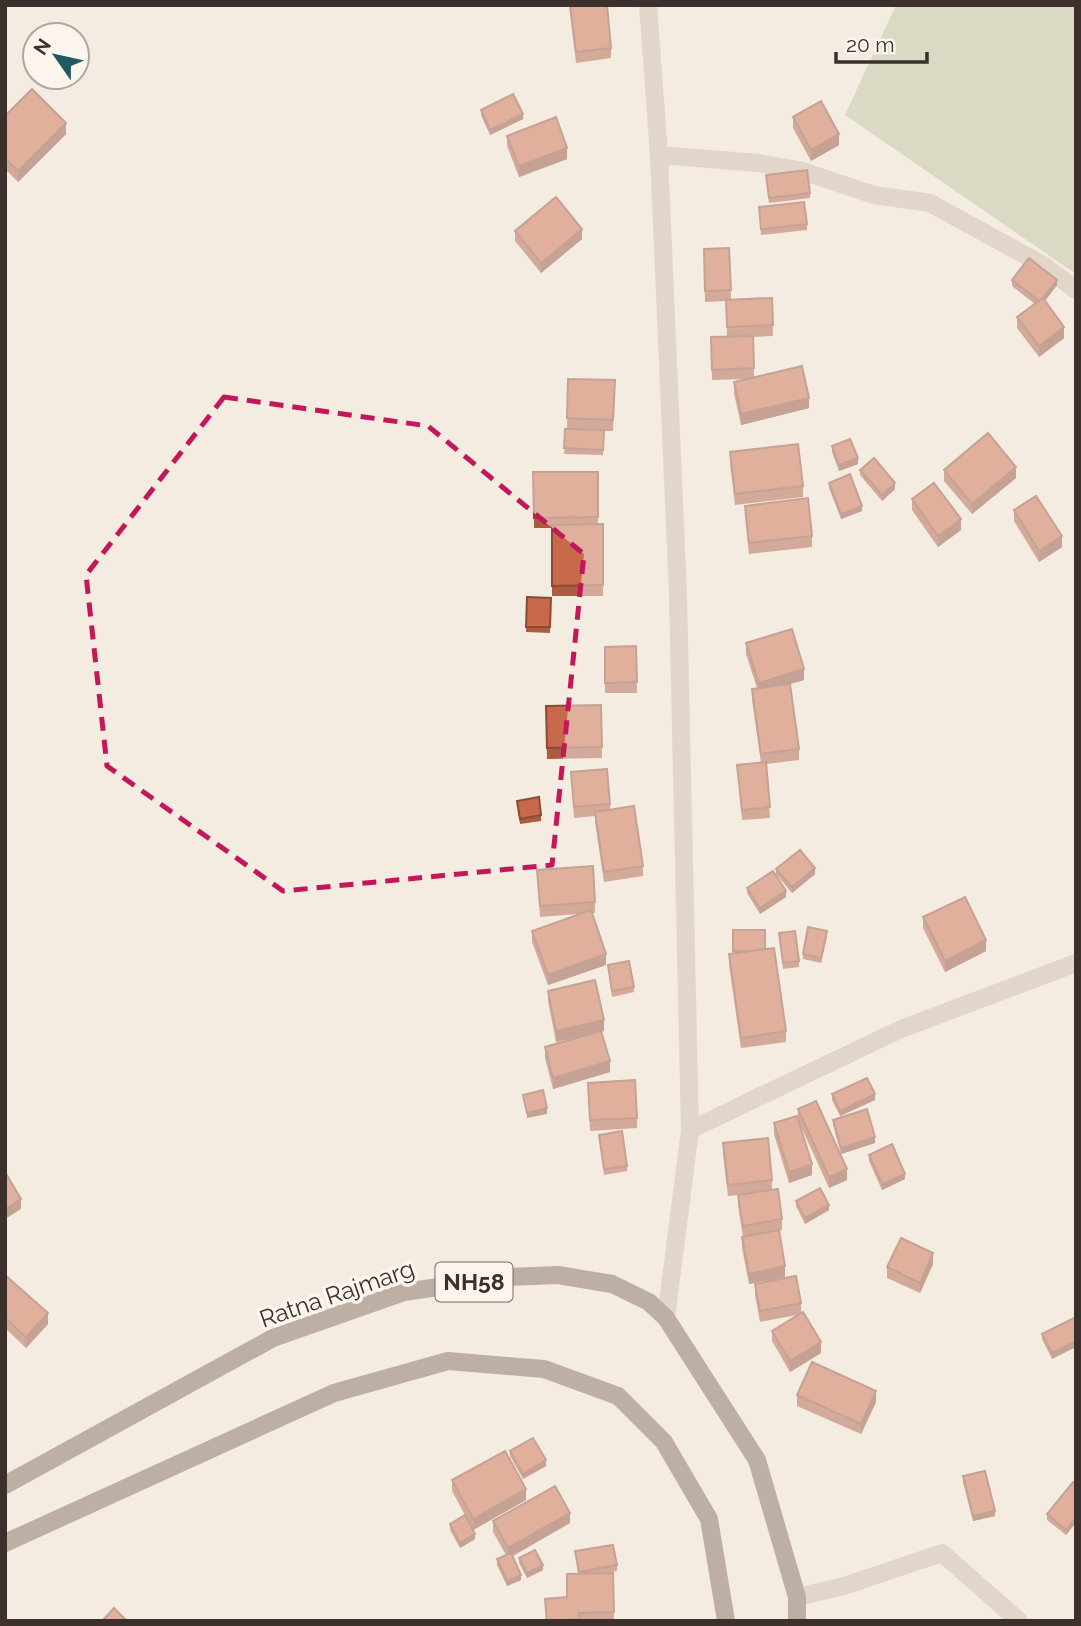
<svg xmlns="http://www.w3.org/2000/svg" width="1081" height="1626" font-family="Raleway,sans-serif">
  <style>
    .green { fill: #b8c4a0 }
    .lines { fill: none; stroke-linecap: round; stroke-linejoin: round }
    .minor { stroke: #cdbbac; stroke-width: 18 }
    .major { stroke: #7d675c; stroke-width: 18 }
    .wall { fill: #ac5a40 }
    .shaded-wall { fill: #8c4a34 }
    .building { fill: #c8694b; stroke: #8c4a34; stroke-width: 2 }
    .marked { fill: none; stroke: #c2185b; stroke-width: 5; stroke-dasharray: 14 9; stroke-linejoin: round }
    .labels { text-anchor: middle; stroke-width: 7; stroke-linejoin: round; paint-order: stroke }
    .shield { fill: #fbf5ee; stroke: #756b66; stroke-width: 2 }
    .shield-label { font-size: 23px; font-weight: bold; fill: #3b302b }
    .street-label { font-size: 24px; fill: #3b302b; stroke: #fbf5ee }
  </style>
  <rect width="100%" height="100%" fill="#f4ebe1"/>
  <path class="green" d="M896,5h180v269l-231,-159z"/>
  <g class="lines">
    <path class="minor" d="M648,5l11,150 19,440 12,535 -24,188
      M659,155l100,8 40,7 75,25 56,8 113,62 33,25
      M690,1130l211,-101 175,-66
      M797,1597l47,-11 98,-33 77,68"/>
    <path class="major" d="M5,1485l268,-147 131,-46 103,-15 51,-2 54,9 37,18 17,16 91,142 40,137v24
      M5,1543l329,-150 114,-32 96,8 74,27 46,46 45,77 17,102"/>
  </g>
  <path class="wall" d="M569,5h38l4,43v10l-35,5z
    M481,110l42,9 -33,16 -9,-20z
    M5,116l61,18 -48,48 -13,-13z
    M793,117l46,28 -28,16 -18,-33z
    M507,136l60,23 -48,18 -12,-31z
    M766,175l44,18v5l-41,5z
    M759,207l48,17v6l-46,5z
    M515,231l67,8 -41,34 -26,-32z
    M729,248l2,51 41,-1 1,38 -20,1 1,40 55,31 -68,17 -7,-32v-11l12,-3 -34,1 -1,-43h16l-1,-36 -21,1 -1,-53z
    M1012,280l45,5 -12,16 19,37 -25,19 -22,-29v-11l18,-13 -23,-18z
    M568,379l47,1 -2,51h-9l-1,24 -39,-1 3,-25z
    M832,446l26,18 -19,7 -7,-19z
    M730,452l73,34v11l-68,8 -5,-42z
    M860,470l35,19 -13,12 -22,-26z
    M944,470l72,8 -44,36 -28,-33z
    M533,472h65v53l5,-1v72h-51v-68h-18z
    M829,483l33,28 -21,8 -12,-31z
    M912,499l49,31 -23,17 -26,-37z
    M745,506l67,30v11l-63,7 -4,-38z
    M1014,510l48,37 -23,15 -25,-41z
    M527,597l24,1 -1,35 -24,-1z
    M746,643l58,37 -15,4 10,65v11l-33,4 4,54 -28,2 -5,-55 24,-2 -9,-63v-11l5,-1 -11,-34z
    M636,646l1,47h-32v-46z
    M601,705l1,53 -55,1 -1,-53z
    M571,772l39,32v5l33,57v10l-39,6 -9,-60v-6l-21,2z
    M517,801l24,14v6l-21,3z
    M776,869l39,5 -23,19 -16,-19z
    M537,870l58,32v11h-3l14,52 -58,20 -16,-43v-11l46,-17 -38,3z
    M747,888l39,9 -26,17 -13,-21z
    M923,917l63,34 -41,21 -22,-44z
    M733,930l32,19 21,82v11l-45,6 -12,-83v-11h4z
    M779,933l20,28v6l-16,2z
    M827,936l-6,27 -18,-4v-5z
    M608,965l26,22v5l-22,5z
    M548,991l56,40 -3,1 9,40 -57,17 -8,-31v-11l38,-11 -27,6 -8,-41z
    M588,1083l49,35v10l-47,3z
    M832,1094l43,6 -35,16 -8,-16z
    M798,1109l49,71 -18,8 -31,-68z
    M833,1120l42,23 -34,11 -8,-29z
    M774,1123l38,52 -23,8 -15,-49z
    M599,1135l28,31v5l-23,4z
    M723,1143l49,37v10l10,29v11l-3,1 6,46 -36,7 -7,-36v-11h1l-5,-31v-11l10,-1 -20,2 -5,-42z
    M869,1155l36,24 -23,11 -13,-29z
    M796,1201l33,9 -24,14 -9,-18z
    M933,1264l-13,29 -33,-15v-11z
    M5,1275l43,49 -22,24 -21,-20z
    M755,1284l46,19v9l20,41 -31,19 -18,-31v-10l25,-16 -37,7 -5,-27z
    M1076,1317l-24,42 -10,-20v-5z
    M797,1395l79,7 -15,32 -64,-28z
    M510,1451l36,15 -23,13 -13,-23z
    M963,1476l32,40 -22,5 -10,-39z
    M452,1480l74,20 -53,30 -21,-39z
    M1073,1482l-7,53 -19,-15v-6z
    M493,1521l77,2 -57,33 8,24 -14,6 -10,-21v-6l9,-4 -13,-23z
    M450,1524l25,15 -15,9 -10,-18z
    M575,1551l42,14v6l-17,3 13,-1 1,48h-68l-1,-22 22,-2 11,-23z
    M519,1558l24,12 -16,8 -8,-15z"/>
  <path class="shaded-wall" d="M523,114v5l-33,16v-5z
    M66,123v11l-48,48v-11z
    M839,134v11l-28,16v-11z
    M567,148v11l-48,18v-11z
    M582,229v10l-41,34v-10z
    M1057,280v5l-17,22v-5z
    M1064,327v11l-25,19v-11z
    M809,398v10l-68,17v-11z
    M858,458v6l-19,7v-6z
    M1016,467v11l-44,36v-10z
    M895,483v6l-13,12v-6z
    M862,506v5l-21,8v-5z
    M961,519v11l-23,17v-11z
    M1062,536v11l-23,15v-11z
    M804,669v11l-45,13v-10z
    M815,868v6l-23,19v-6z
    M786,891v6l-26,17v-6z
    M827,931v5l-6,27v-5z
    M986,940v11l-41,21v-11z
    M606,954v11l-58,20v-10z
    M604,1020v11l-48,11v-11z
    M610,1061v11l-57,17v-11z
    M875,1094v6l-35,16v-5z
    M547,1108v6l-20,4v-5z
    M875,1137v6l-34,11v-6z
    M812,1164v11l-23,8v-11z
    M847,1169v11l-18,8v-11z
    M905,1174v5l-23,11v-6z
    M21,1199v10l-16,10v-10z
    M829,1205v5l-24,14v-6z
    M933,1253v11l-13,29v-10z
    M785,1266v11l-36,7v-10z
    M48,1313v11l-22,24v-11z
    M1076,1341v6l-24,12v-6z
    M821,1342v11l-31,19v-11z
    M876,1391v11l-15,32v-10z
    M546,1460v6l-23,13v-5z
    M526,1489v11l-53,30v-11z
    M995,1511v5l-22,5v-5z
    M570,1513v10l-62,35v-10z
    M1076,1518v5l-10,12v-5z
    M475,1534v5l-15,9v-5z
    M543,1565v5l-16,8v-5z
    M521,1575v5l-14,6v-5z"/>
  <path class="building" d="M570,5h37l4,43 -35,4z
    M32,89l34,34 -48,48 -13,-13v-42z
    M513,94l10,20 -33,16 -9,-20z
    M821,101l18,33 -28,16 -18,-33z
    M556,117l11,31 -48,18 -12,-30z
    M807,170l3,23 -41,5 -3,-23z
    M556,197l26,32 -41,34 -26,-32z
    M804,202l3,22 -46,5 -2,-22z
    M729,248l2,42 -26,1 -1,-42z
    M1029,258l28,22 -14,18 -4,3 -27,-21z
    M772,298l1,27 -46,2 -1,-27z
    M1043,298l21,29 -25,19 -22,-29z
    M753,336l1,32 -42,2 -1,-33z
    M802,366l7,32 -68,16 -7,-32z
    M568,379l47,1 -2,40 -46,-2z
    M565,429l39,1 -1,20 -39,-2z
    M988,433l28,34 -44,37 -28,-34z
    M850,439l8,19 -19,7 -7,-19z
    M798,444l5,42 -68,8 -5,-42z
    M874,458l21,25 -13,12 -22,-25z
    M533,472h65v45l-64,1z
    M850,474l12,32 -21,8 -12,-31z
    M934,483l27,36 -23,17 -26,-37z
    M1036,496l26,40 -23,15 -25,-41z
    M808,498l4,38 -63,7 -4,-37z
    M603,524v61l-51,1v-61z
    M527,597l24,1 -1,29h-24z
    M792,629l12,40 -45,14 -13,-40z
    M636,646l1,36 -32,1v-36z
    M790,684l9,65 -38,5 -9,-65z
    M601,705l1,42 -55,1 -1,-42z
    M766,762l4,45 -28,3 -5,-45z
    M607,769l3,35 -36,3 -3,-35z
    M539,797l2,18 -21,4 -3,-18z
    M634,806l9,60 -39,6 -9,-60z
    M800,850l15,18 -23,19 -16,-18z
    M593,866l2,36 -55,4 -3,-36z
    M773,871l13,20 -26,17 -13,-20z
    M965,897l21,43 -41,21 -22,-44z
    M591,910l15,44 -58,21 -16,-44z
    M808,927l19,4 -6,27 -18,-4z
    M733,930h32v19l-15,2h-17z
    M795,931l4,30 -16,2 -4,-30z
    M774,948l12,83 -45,7 -12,-84z
    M629,961l5,26 -22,4 -4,-26z
    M595,980l9,40 -48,11 -8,-40z
    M601,1031l9,30 -57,17 -8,-31z
    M867,1078l8,16 -35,17 -8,-17z
    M635,1080l2,38 -47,2 -2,-37z
    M543,1090l4,18 -20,5 -4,-18z
    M816,1101l31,68 -18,8 -31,-68z
    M867,1109l8,28 -34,11 -8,-28z
    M797,1116l15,48 -23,8 -15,-49z
    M622,1131l5,35 -23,3 -5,-34z
    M768,1138l4,42 -44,5 -5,-42z
    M892,1144l13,30 -23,10 -13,-29z
    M5,1172l16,27 -16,10z
    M820,1188l9,17 -24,13 -9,-17z
    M778,1189l4,30 -39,7 -5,-31z
    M779,1230l6,36 -36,8 -7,-37z
    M901,1238l32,15 -13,30 -33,-16z
    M5,1275l43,38 -22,24 -21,-19z
    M796,1276l5,27 -41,8 -5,-27z
    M803,1312l18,30 -31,19 -18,-30z
    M1076,1317v24l-24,12 -10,-19z
    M812,1362l64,29 -15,33 -64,-29z
    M533,1438l13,22 -23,14 -13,-23z
    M505,1451l21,38 -53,30 -21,-39z
    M985,1471l10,40 -22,5 -10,-40z
    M1073,1482l3,2v34l-10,12 -19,-16z
    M555,1486l15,27 -62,35 -15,-27z
    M465,1515l10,19 -15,9 -10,-19z
    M613,1545l4,20 -38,7 -4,-21z
    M535,1550l8,15 -16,8 -8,-15z
    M511,1553l10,22 -14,6 -10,-22z
    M613,1573l1,39 -35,1 1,6 -33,2 -2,-22 22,-2v-23z
    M114,1608l13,13h-25z"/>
  <path d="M0 0H1081V1626H0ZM224,397l204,29 156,128 -32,311 -269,26 -176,-125 -21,-191z" fill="#f4ebe1" fill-opacity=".55" fill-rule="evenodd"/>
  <path class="marked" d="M224,397l204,29 156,128 -32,311 -269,26 -176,-125 -21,-191z"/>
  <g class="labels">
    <rect class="shield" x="435.5" y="1262.5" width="77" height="39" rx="5"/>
    <g class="shield-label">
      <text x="474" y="1290">NH58</text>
    </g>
    <g class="street-label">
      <text transform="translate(337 1294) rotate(-19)" y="8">Ratna Rajmarg</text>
    </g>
  </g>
  <rect width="1081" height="1626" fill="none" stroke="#3b302b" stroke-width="14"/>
  <g transform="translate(56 56) rotate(304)"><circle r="33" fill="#fbf5ee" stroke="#aea6a0" stroke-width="2"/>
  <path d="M0-5L12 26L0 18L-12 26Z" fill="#1f5a5e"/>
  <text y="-10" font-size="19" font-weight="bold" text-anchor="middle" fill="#3b302b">N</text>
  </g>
  <path d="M836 52v10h91v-10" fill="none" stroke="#3b302b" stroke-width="3.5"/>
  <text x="846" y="52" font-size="21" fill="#3b302b" stroke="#fbf5ee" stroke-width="5" paint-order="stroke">20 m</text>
</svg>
